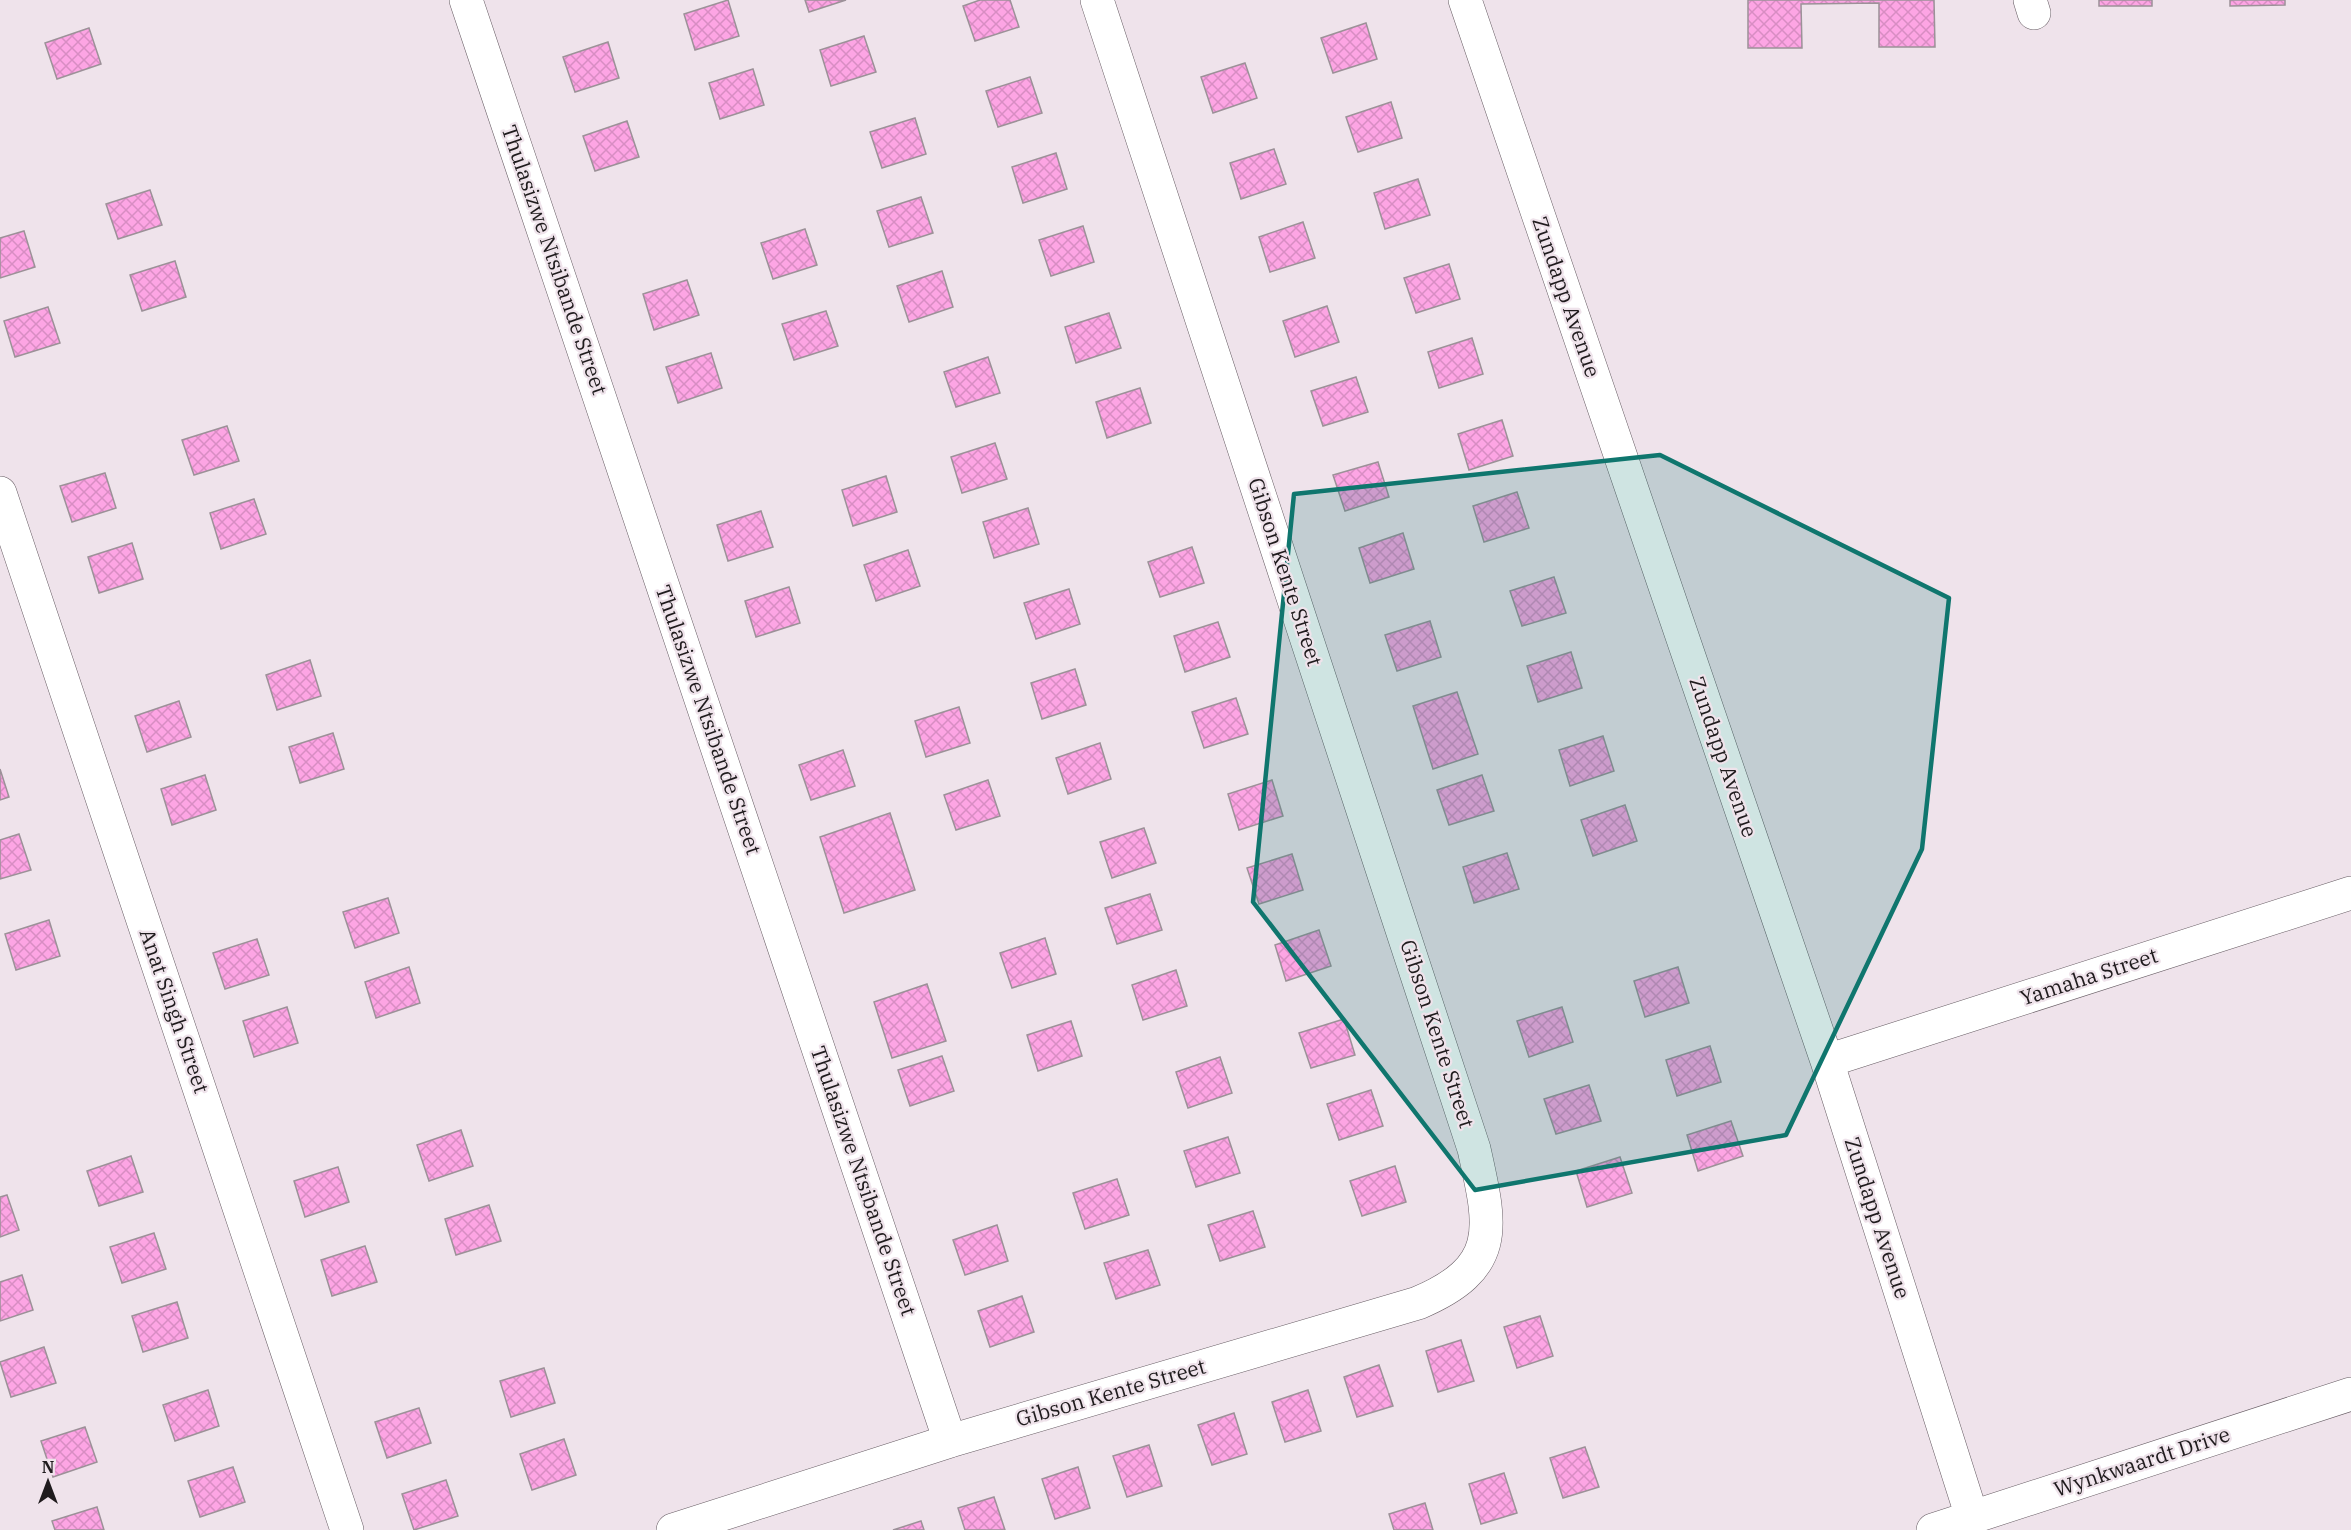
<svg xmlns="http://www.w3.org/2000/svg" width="2351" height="1530" font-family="'IBM Plex Serif',serif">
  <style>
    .building { fill: url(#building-cross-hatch); stroke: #9c9198; stroke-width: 1.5 }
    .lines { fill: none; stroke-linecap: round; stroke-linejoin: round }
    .street-casing { stroke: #675d64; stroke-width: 34 }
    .street { stroke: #fff; stroke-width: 33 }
    .marked { fill: #0f766e; fill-opacity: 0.2; stroke: #0f766e; stroke-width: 4.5; stroke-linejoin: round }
    .labels { text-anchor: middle; stroke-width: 4.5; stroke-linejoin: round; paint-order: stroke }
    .street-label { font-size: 21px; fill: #1f1b1d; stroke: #efe3eb }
  </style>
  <defs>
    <pattern id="building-cross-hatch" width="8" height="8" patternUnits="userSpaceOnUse" patternTransform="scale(1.5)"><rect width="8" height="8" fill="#fda5e4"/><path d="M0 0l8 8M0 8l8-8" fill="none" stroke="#d88dc3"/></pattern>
  </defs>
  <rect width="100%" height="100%" fill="#efe3eb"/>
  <path class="building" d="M728,0l11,36 -44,14 -11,-36z
    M805,0h41l-37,12z
    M980,0h30l9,27 -44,14 -12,-35z
    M1748,0h186l1,47h-56v-44l-78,1 1,44h-54z
    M2099,0h53v6h-53z
    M2230,0h55v5l-55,1z
    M1366,23l11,36 -44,14 -12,-35z
    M89,28l12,36 -44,15 -12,-36z
    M864,36l12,36 -45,14 -11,-36z
    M608,42l11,36 -44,14 -12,-35z
    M1245,63l12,35 -44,15 -12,-36z
    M753,69l11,36 -44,14 -11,-36z
    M1030,77l12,36 -44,14 -12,-36z
    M1391,102l11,36 -44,14 -12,-35z
    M915,118l11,36 -44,14 -12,-36z
    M627,121l12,36 -44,14 -12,-35z
    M1274,149l12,35 -45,15 -11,-36z
    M1056,153l11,36 -44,14 -11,-36z
    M1418,179l12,36 -45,14 -11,-36z
    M150,190l12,35 -44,14 -12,-35z
    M921,197l12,36 -44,14 -12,-36z
    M1303,222l12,36 -45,14 -11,-35z
    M1083,226l11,36 -43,14 -12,-36z
    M805,229l12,36 -44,14 -12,-36z
    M24,231l11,36 -35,11v-40z
    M175,261l11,36 -44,14 -12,-36z
    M1449,264l11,35 -44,14 -12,-35z
    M942,271l11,36 -44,15 -12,-36z
    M687,280l12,35 -45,15 -11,-36z
    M1327,306l12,36 -44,15 -12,-36z
    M48,307l12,36 -45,14 -11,-36z
    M826,311l12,35 -44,14 -12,-36z
    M1109,313l12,35 -45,15 -11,-36z
    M1472,338l11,36 -44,14 -11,-36z
    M711,353l11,35 -44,15 -12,-36z
    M988,357l12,36 -44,14 -12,-35z
    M1356,377l12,35 -45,14 -12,-35z
    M1140,388l11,35 -44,15 -11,-36z
    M1502,420l11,36 -44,14 -11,-36z
    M227,426l12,35 -45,14 -12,-35z
    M995,443l12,36 -45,14 -11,-36z
    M1378,462l11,35 -44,14 -12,-36z
    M105,473l11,35 -44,14 -12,-36z
    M886,476l11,36 -44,14 -11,-36z
    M1517,492l12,36 -45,14 -11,-36z
    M254,499l12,35 -45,15 -11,-36z
    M1028,508l11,36 -45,14 -11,-36z
    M761,511l12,36 -45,14 -11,-36z
    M1403,533l11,36 -44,14 -11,-35z
    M132,543l11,36 -44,14 -11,-36z
    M1192,547l12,36 -44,14 -12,-35z
    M908,550l12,36 -44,15 -12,-36z
    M1554,577l12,36 -44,13 -12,-35z
    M789,587l11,36 -44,14 -11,-36z
    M1069,589l11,35 -44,15 -12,-36z
    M1430,621l11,36 -44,14 -12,-36z
    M1218,622l12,35 -45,15 -11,-36z
    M1571,652l11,36 -44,14 -11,-36z
    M310,660l11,36 -44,14 -11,-35z
    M1075,669l11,36 -44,14 -11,-36z
    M1457,692l21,62 -45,15 -20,-63z
    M1236,698l12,36 -44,14 -12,-36z
    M179,701l12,36 -44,15 -12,-36z
    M959,707l11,36 -44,14 -11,-36z
    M333,733l11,36 -44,14 -11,-36z
    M1603,736l11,35 -44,15 -11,-36z
    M1100,743l11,36 -43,15 -12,-36z
    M843,750l12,36 -44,14 -12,-35z
    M0,769l9,28 -9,3z
    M205,775l11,35 -44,15 -11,-36z
    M1482,775l12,36 -45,14 -12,-35z
    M988,780l12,36 -44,14 -12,-35z
    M1272,780l11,36 -44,14 -11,-36z
    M1625,805l12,36 -44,15 -12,-36z
    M890,813l25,77 -71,23 -24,-76z
    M1144,828l12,35 -44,15 -12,-36z
    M19,834l12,36 -31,9v-39z
    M1507,853l12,36 -45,14 -11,-36z
    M1292,854l11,36 -44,14 -12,-36z
    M1150,894l12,36 -45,14 -12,-36z
    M388,898l11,35 -44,15 -12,-36z
    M49,920l11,36 -44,14 -11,-36z
    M1319,930l12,36 -45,15 -11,-36z
    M1045,938l11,36 -44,14 -12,-35z
    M257,939l12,36 -44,14 -12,-36z
    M409,967l11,36 -44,15 -11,-36z
    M1678,967l11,36 -44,14 -11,-36z
    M1176,970l11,36 -44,14 -11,-35z
    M927,984l19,57 -54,17 -18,-56z
    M287,1007l11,36 -44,14 -11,-36z
    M1562,1007l11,35 -44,15 -12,-36z
    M1344,1019l11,36 -44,13 -12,-35z
    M1071,1021l11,35 -44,15 -11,-36z
    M1710,1046l11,36 -44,14 -11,-36z
    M942,1056l12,35 -44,15 -12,-36z
    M1220,1057l12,36 -44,15 -12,-36z
    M1589,1085l12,36 -45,13 -12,-35z
    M1371,1090l12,36 -44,14 -12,-36z
    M1731,1121l12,35 -45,15 -11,-36z
    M461,1130l12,36 -44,15 -12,-36z
    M1228,1137l12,36 -44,14 -12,-36z
    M131,1156l12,36 -44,14 -12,-35z
    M1620,1157l12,36 -45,14 -11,-36z
    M1395,1166l11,36 -44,14 -12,-35z
    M338,1167l11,35 -44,15 -11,-36z
    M1117,1179l12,36 -44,14 -12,-36z
    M7,1195l12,35 -19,7v-40z
    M489,1205l12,36 -45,14 -11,-36z
    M1253,1211l12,36 -45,14 -12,-36z
    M997,1225l11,36 -43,14 -12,-35z
    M154,1233l12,36 -44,14 -12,-36z
    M365,1246l12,36 -45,14 -11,-36z
    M1148,1250l12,35 -44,14 -12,-36z
    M22,1275l11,35 -33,11v-39z
    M1022,1296l12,36 -44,15 -12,-36z
    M177,1302l11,36 -45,14 -11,-36z
    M1540,1316l13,40 -36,12 -13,-41z
    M1461,1340l13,41 -36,11 -12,-41z
    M44,1347l12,36 -45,14 -11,-35z
    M1379,1365l14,41 -36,11 -13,-40z
    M544,1368l11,35 -44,14 -11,-36z
    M208,1390l11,36 -44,15 -12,-36z
    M1308,1390l13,41 -36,11 -13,-40z
    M419,1408l12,35 -44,15 -12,-36z
    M1234,1413l13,41 -35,11 -14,-40z
    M85,1427l12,35 -44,15 -12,-36z
    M564,1439l12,36 -44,15 -12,-36z
    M1149,1445l13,41 -35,11 -14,-41z
    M1585,1447l14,40 -36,11 -13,-40z
    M233,1467l12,35 -45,15 -12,-36z
    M1078,1467l12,41 -35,11 -13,-40z
    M1504,1473l13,40 -36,11 -12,-40z
    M446,1480l12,36 -44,14 -12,-36z
    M994,1497l11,33h-40l-7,-22z
    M1425,1503l8,27h-39l-5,-16z
    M97,1507l7,23h-49l-3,-9z
    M921,1521l3,9h-31z"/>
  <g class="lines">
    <defs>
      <path id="street" d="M466,0l484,1441
        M1465,0l362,1061 145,456
        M2030,0l4,13
        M0,493l347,1037
        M1827,1061l524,-168
        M673,1530l277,-89 468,-138c85,-36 73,-77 56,-154l-377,-1149
        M1933,1530l418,-136"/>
    </defs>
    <use href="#street" class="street-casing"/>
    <use href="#street" class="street"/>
  </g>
  <path class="marked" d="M1660,455l289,143 -27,251 -136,286 -311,55 -222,-288 41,-408z"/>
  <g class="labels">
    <g class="street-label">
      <text transform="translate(554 260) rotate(71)" y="7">Thulasizwe Ntsibande Street</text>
      <text transform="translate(1566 297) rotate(71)" y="7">Zundapp Avenue</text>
      <text transform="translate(1285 572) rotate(72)" y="7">Gibson Kente Street</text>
      <text transform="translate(708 720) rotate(71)" y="7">Thulasizwe Ntsibande Street</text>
      <text transform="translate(1723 757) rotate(71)" y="7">Zundapp Avenue</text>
      <text transform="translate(2089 977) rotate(-18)" y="7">Yamaha Street</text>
      <text transform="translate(174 1011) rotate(71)" y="7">Anat Singh Street</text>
      <text transform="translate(1437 1034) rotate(72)" y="7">Gibson Kente Street</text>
      <text transform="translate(863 1181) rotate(71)" y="7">Thulasizwe Ntsibande Street</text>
      <text transform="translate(1877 1218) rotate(72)" y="7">Zundapp Avenue</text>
      <text transform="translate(1111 1393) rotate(-16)" y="7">Gibson Kente Street</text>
      <text transform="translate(2142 1462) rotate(-18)" y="7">Wynkwaardt Drive</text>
    </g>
  </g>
  <g transform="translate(48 1482)" stroke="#efe3eb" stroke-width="4.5" paint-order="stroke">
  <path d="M0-4.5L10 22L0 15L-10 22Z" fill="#1f1b1d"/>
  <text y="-9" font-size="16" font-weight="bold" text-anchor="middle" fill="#1f1b1d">N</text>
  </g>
</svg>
